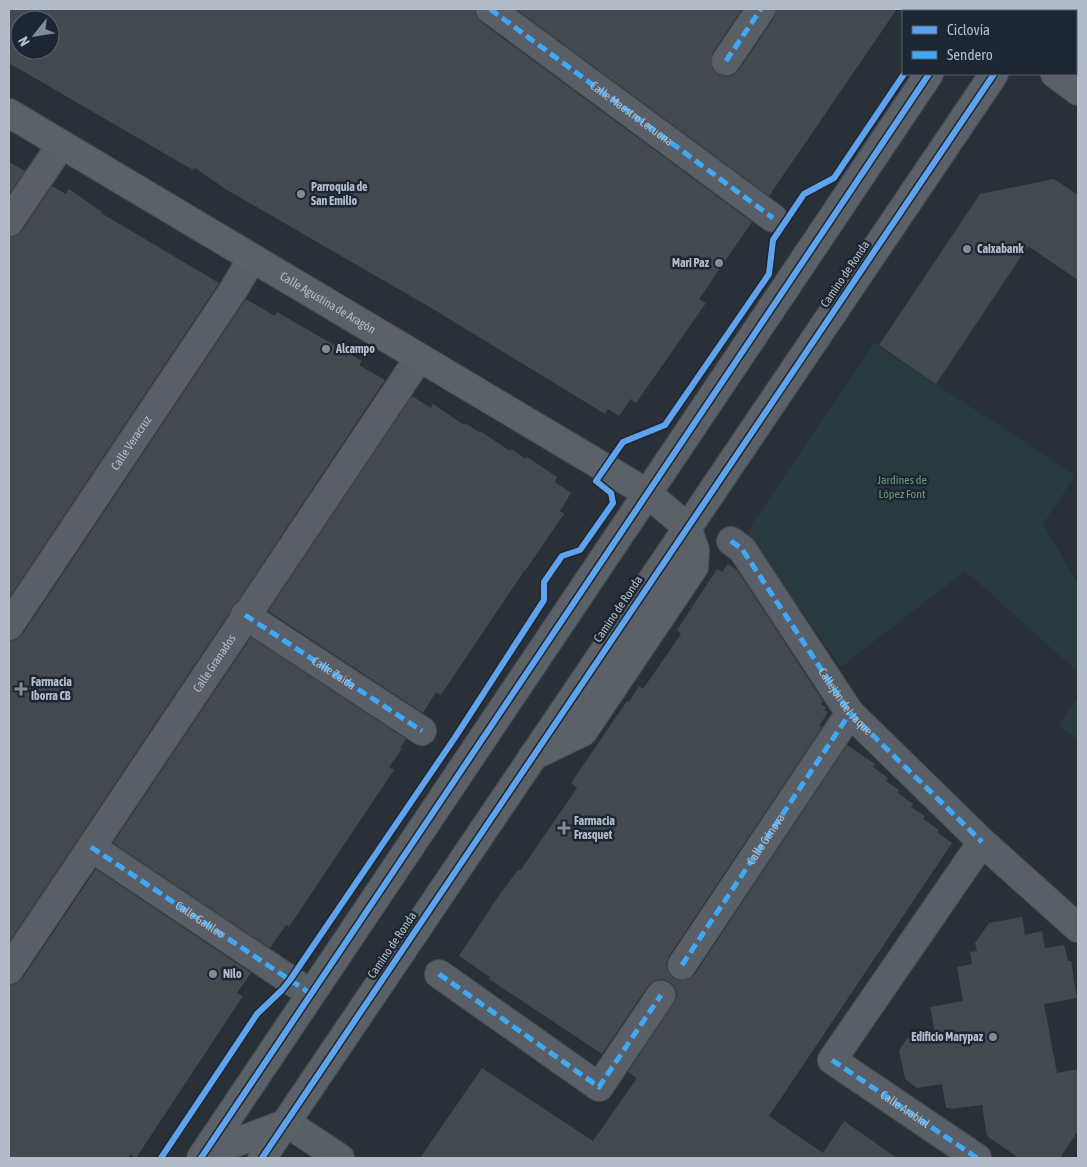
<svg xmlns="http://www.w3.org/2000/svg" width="1087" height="1167" font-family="'Asap Condensed',sans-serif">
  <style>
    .green { fill: #273a3e }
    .building { fill: #444950; fill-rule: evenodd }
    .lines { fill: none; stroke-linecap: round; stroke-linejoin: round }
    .minor-casing { stroke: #484c53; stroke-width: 30 }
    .major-casing { stroke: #484c55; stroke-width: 30 }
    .minor { stroke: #5a5e66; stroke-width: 28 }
    .major { stroke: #5c6168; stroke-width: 28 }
    .quiet { stroke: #3fa9f5; stroke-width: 5; stroke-dasharray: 10 5; stroke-linecap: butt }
    .cycleway-casing { stroke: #1d2633; stroke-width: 9 }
    .cycleway { stroke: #60a3ed; stroke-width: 6 }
    .poi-dot { fill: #848b96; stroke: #1d2633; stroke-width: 2 }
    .labels { text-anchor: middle; stroke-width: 5; stroke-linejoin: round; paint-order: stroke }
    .street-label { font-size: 12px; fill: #b4bcc9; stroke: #1d2633 }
    .poi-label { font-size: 12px; font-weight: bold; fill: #b4bcc9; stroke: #1d2633; text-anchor: start }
    .park-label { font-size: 12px; fill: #6b9a76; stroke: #1d2633 }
  </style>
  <rect width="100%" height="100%" fill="#2a3038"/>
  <path class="green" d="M874,343l201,133 -32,48 35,60v88l-113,-101 -124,96 -95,-134z
    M1078,696v44l-20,-15z"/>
  <path class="building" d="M9,9h466l1,7 5,6 271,200 -53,77 7,4 -70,100 -5,-4 -12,17 -11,-7 -3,5 -172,-105 -206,-119 -32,-22 -2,2 -184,-107zM20,20h30v30h-30z
    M516,9h226l-29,43 -2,7 1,9 6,6 7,3 8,-2 6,-5 35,-52 2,-9h121l-128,187z
    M9,162l16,9 -16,23z
    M1054,179l24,16v85l-50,-34 -92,138 -57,-39 101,-151z
    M52,186l14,8 3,-5 33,23 -1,1 118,70 -210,315v-361l7,-1 6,-5z
    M246,299l29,17 2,-4 33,19 52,30 -3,4 26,15 -148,222 -5,4 -2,6 -221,330v-300l7,-2 6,-5z
    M412,396l19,12 2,-4 31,21 1,-2 14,9 1,-1 30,20 2,-2 13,10 2,-2 30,20 -2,5 16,11 -11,18 4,3 -39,57h-1l-83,124 -5,-3 -13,21 -155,-102z
    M728,564l9,6 86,131 -2,3 5,4 -2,2 4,2 -9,14 3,1 -153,229 -3,8 2,7 5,7 8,2 7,-1 7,-5 152,-229 28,19 -2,3 15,11 -2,3 13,9 -1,3 15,11 -2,3 14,9 -2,3 16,11 -2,2 15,11 -183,273 54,37 21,-32 53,37h-477l62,-90 111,73 44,-63 -9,-6 46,-69 3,-7 -2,-8 -5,-6 -8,-3 -8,2 -6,5 -46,68 -113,-75 1,-2 -31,-21 41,-62 18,-24 2,1 57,-83 -6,-5 17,-25 39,-57 2,1 10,-16 4,3 38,-55 -4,-4 40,-61 5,3z
    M251,637l155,102 -6,9 2,1 -13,18 5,3 -105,157 -3,-2 -16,23 -157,-105z
    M96,869l155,104 -14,20 6,3 -107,162 -6,-4 -2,4h-119v-172l7,-2 6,-5z
    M1022,917l3,18 17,-4 3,17 19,-3 4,16h3l6,37 -33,6 13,69 21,-4v62l-18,27h-41l-32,-22 -5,-31 -31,4 -1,-1h-4l-4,-24 -25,4 -12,-9 -6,-29 9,-12 27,-5 -5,-26 33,-6 -6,-34 15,-3 -2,-12 7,-1 -2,-8 14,-20z"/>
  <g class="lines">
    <defs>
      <g id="minor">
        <path d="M490,9l283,209"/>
        <path d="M726,61l35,-52"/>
        <path d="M9,222l52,-77"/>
        <path d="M731,541l11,8 108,164 132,129 96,86"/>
        <path id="s1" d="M245,615l177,116"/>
        <path id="s2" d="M9,626l225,-337 18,-31"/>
        <path id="s3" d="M91,847l220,147"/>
        <path d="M682,965l168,-252"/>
        <path id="s4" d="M9,970l410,-612"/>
        <path d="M439,974l160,113 62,-92"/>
        <path d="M287,1123l53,35"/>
        <path d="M977,1158l-145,-98 150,-218"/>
      </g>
      <g id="major">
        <path d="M997,9l2,2"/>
        <path d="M971,11l1,-2"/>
        <path d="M1035,11l2,-2"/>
        <path d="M1055,74l23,17"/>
        <path id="s5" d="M9,113l638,380 40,34 8,23 -1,17 -111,165 -50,24"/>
        <path d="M203,1155l84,-32"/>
        <path d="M201,1158l728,-1084"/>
        <path d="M262,1158l732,-1084"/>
      </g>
    </defs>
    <use href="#minor" class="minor-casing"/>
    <use href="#major" class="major-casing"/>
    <use href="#minor" class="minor"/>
    <use href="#major" class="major"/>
    <g class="quiet">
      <path id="s6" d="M490,9l283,209"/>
      <path d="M726,61l35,-52"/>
      <path id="s7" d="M731,541l11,8 108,164 132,129"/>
      <path d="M245,615l177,116"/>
      <path d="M91,847l220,147"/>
      <path id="s8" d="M682,965l168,-252"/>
      <path d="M439,974l160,113 62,-92"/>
      <path id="s9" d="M832,1060l145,98"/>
    </g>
    <defs>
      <path id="cycleway" d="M161,1158l96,-144 25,-24 8,-10 166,-244 88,-136v-18l18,-26 18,-6 33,-47 -2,-10 -15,-12 27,-39 42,-17 104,-151 4,-34 31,-46 30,-16 70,-104
        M201,1158l728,-1084
        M262,1158l732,-1084"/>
    </defs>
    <use href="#cycleway" class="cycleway-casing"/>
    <use href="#cycleway" class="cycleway"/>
  </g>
  <g class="poi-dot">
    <circle cx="301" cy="194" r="5"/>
    <circle cx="967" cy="249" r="5"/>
    <circle cx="719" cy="263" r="5"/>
    <circle cx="326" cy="349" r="5"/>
    <path d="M18.5 681.5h5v5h5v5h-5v5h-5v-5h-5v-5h5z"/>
    <path d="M561.5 820.5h5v5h5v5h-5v5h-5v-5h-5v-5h5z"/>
    <circle cx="213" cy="974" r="5"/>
    <circle cx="993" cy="1037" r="5"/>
  </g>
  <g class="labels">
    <g class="street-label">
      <text dy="4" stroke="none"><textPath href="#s6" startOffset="176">Calle Maestro Lecuona</textPath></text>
      <text transform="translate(845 274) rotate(-56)" y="4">Camino de Ronda</text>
      <text dy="4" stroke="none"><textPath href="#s5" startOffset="371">Calle Agustina de Aragón</textPath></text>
      <text dy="4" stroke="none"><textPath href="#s2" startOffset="220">Calle Veracruz</textPath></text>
      <text transform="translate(618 609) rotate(-56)" y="4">Camino de Ronda</text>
      <text dy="4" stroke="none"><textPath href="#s4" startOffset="369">Calle Granados</textPath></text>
      <text dy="4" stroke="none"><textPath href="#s1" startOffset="106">Calle Zaida</textPath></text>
      <text dy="4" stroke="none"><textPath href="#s7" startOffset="198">Callejón del Jaque</textPath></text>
      <text dy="4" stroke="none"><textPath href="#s8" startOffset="151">Calle Génova</textPath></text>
      <text dy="4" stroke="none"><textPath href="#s3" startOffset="131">Calle Galileo</textPath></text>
      <text transform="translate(392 945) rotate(-56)" y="4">Camino de Ronda</text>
      <text dy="4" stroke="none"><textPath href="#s9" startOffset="88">Calle Arabial</textPath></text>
    </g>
    <g class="poi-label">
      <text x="311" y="191">Parroquia de<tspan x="311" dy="14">San Emilio</tspan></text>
      <text x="977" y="253">Caixabank</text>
      <text x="709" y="267" text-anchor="end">Mari Paz</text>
      <text x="336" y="353">Alcampo</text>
      <text x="31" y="686">Farmacia<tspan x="31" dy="14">Iborra CB</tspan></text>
      <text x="574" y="825">Farmacia<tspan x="574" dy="14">Frasquet</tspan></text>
      <text x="223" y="978">Nilo</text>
      <text x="983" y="1041" text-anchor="end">Edificio Marypaz</text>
    </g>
    <g class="park-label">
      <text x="902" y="484">Jardines de<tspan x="902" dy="14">López Font</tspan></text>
    </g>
  </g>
  <rect width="1087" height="1167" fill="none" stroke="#b4bcc9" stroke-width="20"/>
  <rect x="902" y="10" width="175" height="65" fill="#1d2633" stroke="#59626f"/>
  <rect x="912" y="26" width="25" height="8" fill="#60a3ed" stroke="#59626f"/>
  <text x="947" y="35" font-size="15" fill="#b4bcc9">Ciclovía</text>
  <rect x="912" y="51" width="25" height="8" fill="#3fa9f5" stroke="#59626f"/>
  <text x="947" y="60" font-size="15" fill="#b4bcc9">Sendero</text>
  <g transform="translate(35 35) rotate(240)"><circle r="24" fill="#1d2633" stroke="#59626f"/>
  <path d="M0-4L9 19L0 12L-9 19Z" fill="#848b96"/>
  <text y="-8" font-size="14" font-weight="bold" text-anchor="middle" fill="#b4bcc9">N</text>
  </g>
</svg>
